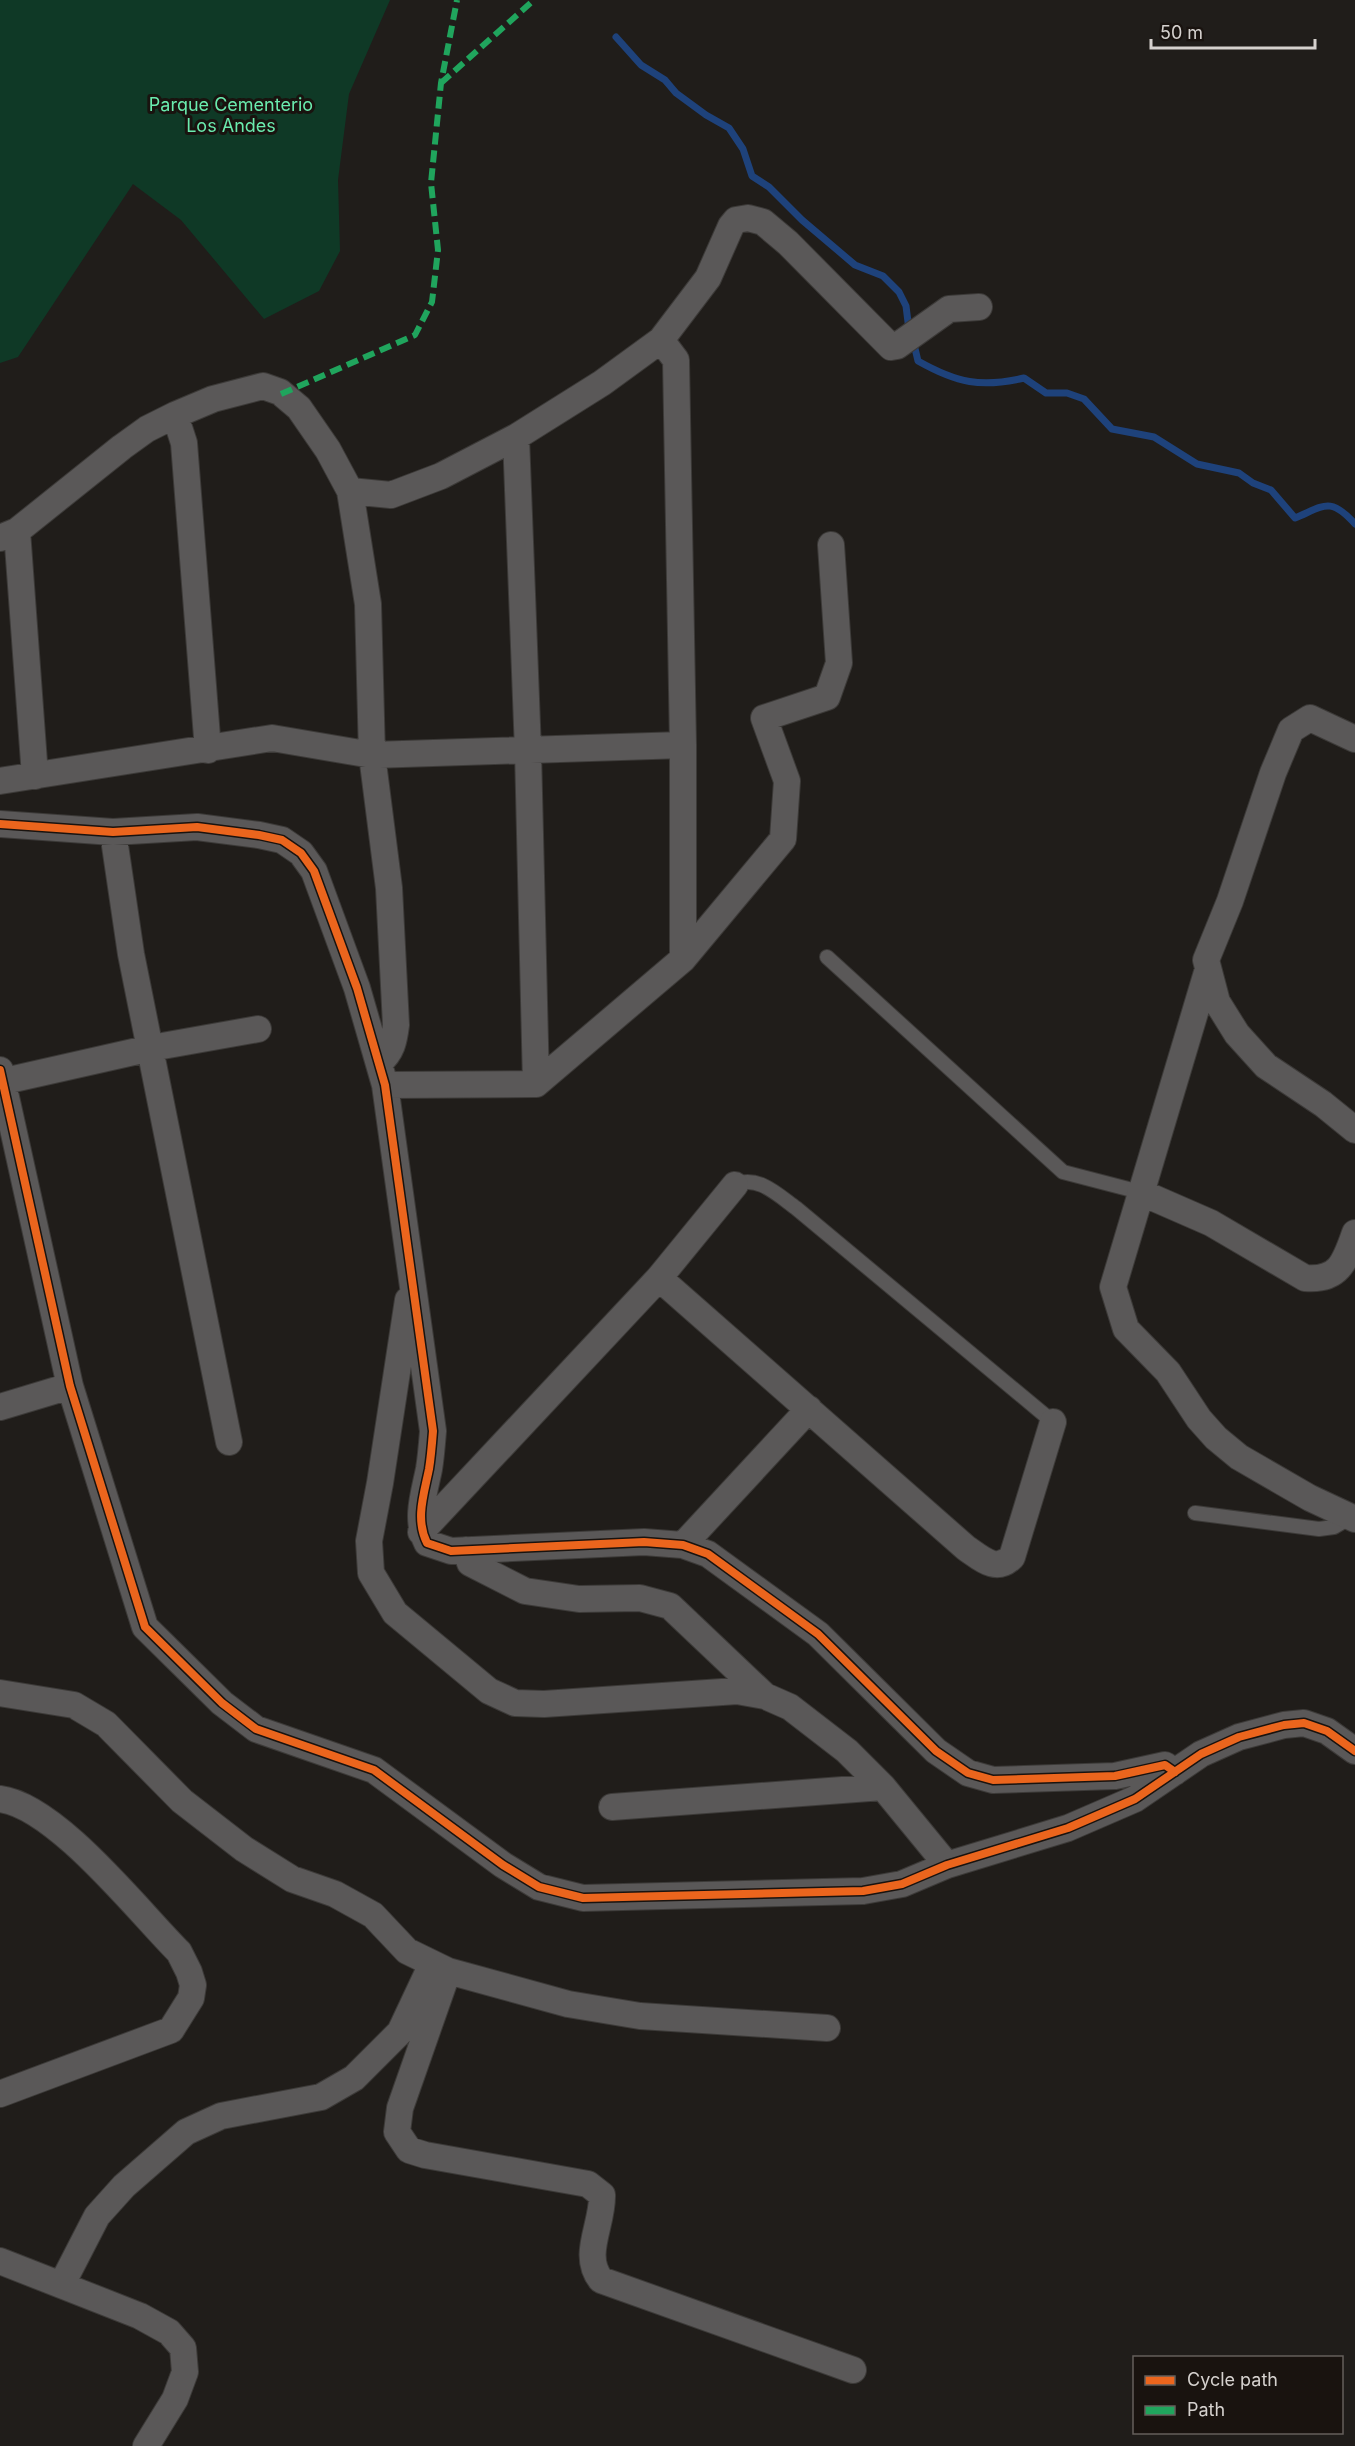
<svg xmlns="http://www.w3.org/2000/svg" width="1355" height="2446" font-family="Inter,sans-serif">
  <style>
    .green { fill: #0f3926 }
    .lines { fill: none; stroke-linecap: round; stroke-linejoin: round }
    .stream { stroke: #1e427b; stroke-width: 7 }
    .service-casing { stroke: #3c3a38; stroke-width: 16 }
    .minor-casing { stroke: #3c3a38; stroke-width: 28 }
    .service { stroke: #5a5858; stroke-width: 14 }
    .minor { stroke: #5a5858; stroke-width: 26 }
    .quiet { stroke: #20a55d; stroke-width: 6; stroke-dasharray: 12 6; stroke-linecap: butt }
    .cycleway-casing { stroke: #19130f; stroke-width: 11 }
    .cycleway { stroke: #eb651d; stroke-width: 8 }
    .labels { text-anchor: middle; stroke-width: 6; stroke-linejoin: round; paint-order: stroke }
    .park-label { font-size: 18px; fill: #6aebae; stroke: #19130f }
  </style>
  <rect width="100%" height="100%" fill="#201d1a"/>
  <path class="green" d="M0,0h390l-41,94 -11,86 2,71 -21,40 -55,28 -83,-99 -48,-36 -115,173 -18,6z"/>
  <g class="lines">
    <path class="stream" d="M616,37l25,28 24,15 11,13 30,22 23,13 14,21 9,27 17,11 33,33 53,45 28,11 16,16 7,14 3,24
      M913,340l5,21c39,22 63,27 106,17l22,15h21l17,6 28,30 42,8 43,27 42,9 14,10 18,7 24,28c29,-12 35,-22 60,6"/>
    <defs>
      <path id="service" d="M827,957l236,215 77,20
        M735,1185c22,-11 43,10 61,23l257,214
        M1195,1513l124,16 15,-2 17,-10"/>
      <path id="minor" d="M661,340l15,20 7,385v214
        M175,415l9,28 24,307
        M516,437l12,314 8,333
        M350,491l41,4 50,-19 75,-39 86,-54 59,-43 47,-62 23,-52 5,-6 12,-2 15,4 25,21 103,104 6,-1 52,-37 30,-2
        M17,531l18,245
        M0,538l17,-7 105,-84 25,-18 28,-14 38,-16 50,-13 17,6 19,16 29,42 22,41 18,113 4,151 17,133 7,137c-2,16 -4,27 -17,38
        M1355,739l-45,-21 -19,12 -18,43 -43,128 -24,59 11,42 20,32 29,32 57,38 32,26
        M0,781l272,-43 100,17 311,-10
        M0,824l113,8 84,-5 62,8 23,5 19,13 13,18 43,117 28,97 48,346c-1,13 -2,26 -4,38 -5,25 -14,50 -2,74l24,8 193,-9 39,3 25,9 110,80 118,117 32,22 25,7 122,-4 50,-11 10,7
        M113,832l18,122 98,488
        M1208,969l-95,318 13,42 42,43 31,47 17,19 23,19 71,41 45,21
        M0,1070l70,316 75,241 77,76 34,26 118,41 129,95 36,22 44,11 280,-7 39,-7 45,-19 121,-37 67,-29 66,-45 38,-17 45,-12 20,-2 23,8 28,20
        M0,1082l151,-34 107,-19
        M385,1085l151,-1 147,-125 100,-120 4,-58 -23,-63 63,-21 12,-34 -8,-118
        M1140,1192l71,31 94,55c34,3 40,-16 50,-45
        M659,1278l307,270c16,11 30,25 46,9l41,-135
        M408,1300l-28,183 -11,58 2,32 24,40 94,78 26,12 29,1 193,-13 28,5 25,11 57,44 36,36 64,78
        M0,1407l70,-21
        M421,1532l238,-254 76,-93
        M683,1545l126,-136
        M466,1550l4,13 55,28 54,8 61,-1 30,8 95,90
        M0,1693l74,12 32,19 76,77 62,48 48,30 43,15 38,21 34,36 41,20 120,33 72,12 187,12
        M0,1799c56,7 138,112 179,153l10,20 4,13 -2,13 -20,32 -171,64
        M612,1807l271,-20
        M448,1971l-48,137 -3,24 12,18 16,5 163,29 14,11c1,30 -21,60 -1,85l252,90
        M0,2261l140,55 29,16 14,16 2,24 -10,27 -29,47
        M62,2284l35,-68 27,-30 62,-54 35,-16 100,-19 33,-19 46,-46 32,-68"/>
    </defs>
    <use href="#service" class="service-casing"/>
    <use href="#minor" class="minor-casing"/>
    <use href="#service" class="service"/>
    <use href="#minor" class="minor"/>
    <path class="quiet" d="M441,83l93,-83
      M281,394l134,-59 17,-33 6,-52 -7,-67 10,-100 16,-83"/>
    <defs>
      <path id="cycleway" d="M0,824l113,8 84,-5 62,8 23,5 19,13 13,18 43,117 28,97 48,346c-1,13 -2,26 -4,38 -5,25 -14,50 -2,74l24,8 193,-9 39,3 25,9 110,80 118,117 32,22 25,7 122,-4 50,-11 10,7
        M0,1070l70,316 75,241 77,76 34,26 118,41 129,95 36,22 44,11 280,-7 39,-7 45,-19 121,-37 67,-29 66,-45 38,-17 45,-12 20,-2 23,8 28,20"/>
    </defs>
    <use href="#cycleway" class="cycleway-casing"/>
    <use href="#cycleway" class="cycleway"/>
  </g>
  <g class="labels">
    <g class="park-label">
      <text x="231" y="111">Parque Cementerio<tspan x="231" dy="21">Los Andes</tspan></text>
    </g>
  </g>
  <rect x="1133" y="2356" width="210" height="78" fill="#19130f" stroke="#645f5b" stroke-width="1.5"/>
  <rect x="1145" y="2376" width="30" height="9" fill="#eb651d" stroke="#645f5b" stroke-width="1.5"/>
  <text x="1187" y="2386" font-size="18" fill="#d5d1ce">Cycle path</text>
  <rect x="1145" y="2406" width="30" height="9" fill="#20a55d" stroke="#645f5b" stroke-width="1.5"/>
  <text x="1187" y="2416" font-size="18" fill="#d5d1ce">Path</text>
  <path d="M1151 39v9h164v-9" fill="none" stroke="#d5d1ce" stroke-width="3"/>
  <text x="1160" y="39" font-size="18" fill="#d5d1ce" stroke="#19130f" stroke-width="4.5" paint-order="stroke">50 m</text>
</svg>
